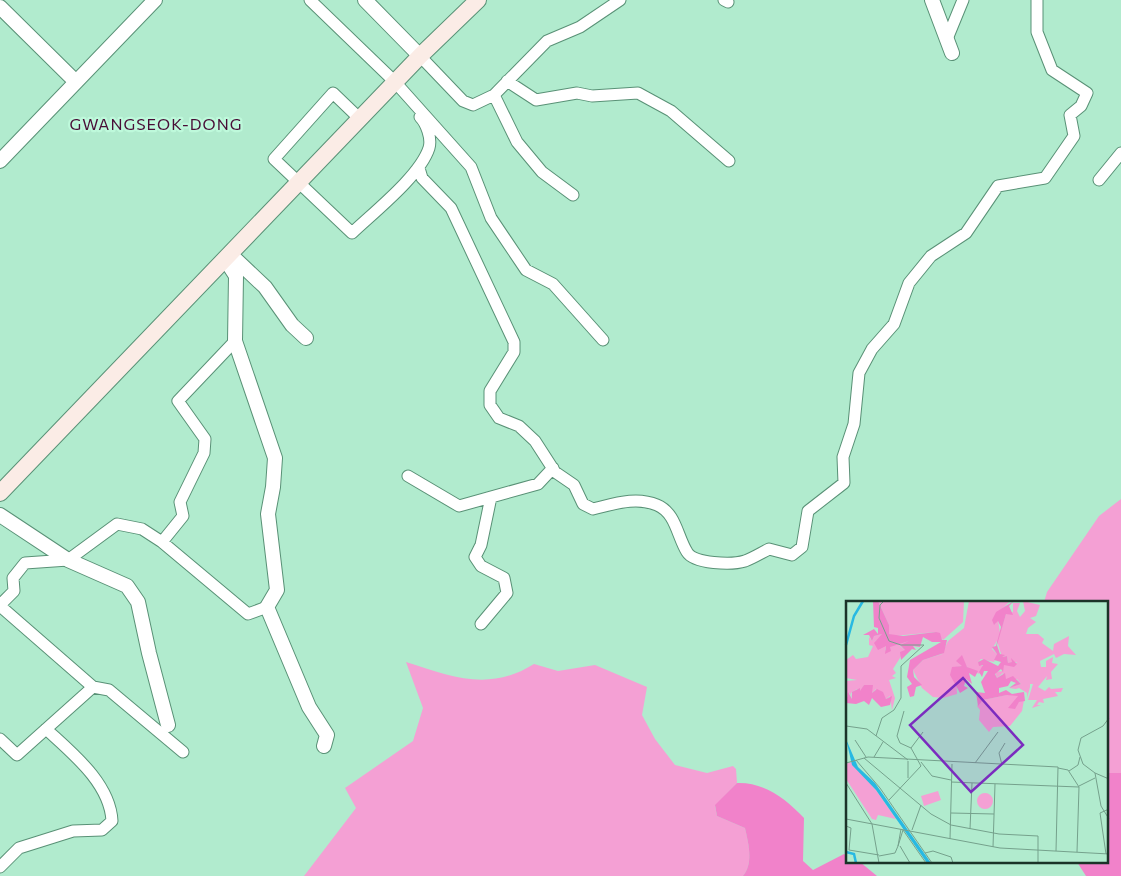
<svg xmlns="http://www.w3.org/2000/svg" width="1121" height="876" font-family="Commissioner,sans-serif">
  <style>
    .green { fill: #f4a0d4 }
    .forest { fill: #f182ca }
    .lines { fill: none; stroke-linecap: round; stroke-linejoin: round }
    .minor-casing { stroke: #599176; stroke-width: 13 }
    .tertiary-casing { stroke: #599176; stroke-width: 16 }
    .secondary-casing { stroke: #599176; stroke-width: 18 }
    .minor { stroke: #fff; stroke-width: 11 }
    .tertiary { stroke: #fff; stroke-width: 14 }
    .secondary { stroke: #fbece6; stroke-width: 16 }
    .labels { text-anchor: middle; stroke-width: 4.5; stroke-linejoin: round; paint-order: stroke }
    .quarter-label { font-size: 16px; letter-spacing: 1px; fill: #480d36; stroke: #bef9db }
    .inset-river { fill: none; stroke: #28b9e2; stroke-width: 2.5 }
    .inset-road { fill: none; stroke: #75a18c; stroke-width: 1 }
    .view { fill: #7b2cbf; fill-opacity: 0.15; stroke: #7b2cbf; stroke-width: 2.5 }
    .inset-edge { fill: none; stroke: #1b3328; stroke-width: 2.5 }
  </style>
  <rect width="100%" height="100%" fill="#b1ebce"/>
  <path class="green" d="M1121,499v274h-14v-171h-63l3,-10 52,-76z
    M406,662c47,15 83,30 128,2l24,7 37,-6 52,22 -5,28 13,24 20,26 32,8 26,-7 3,3 1,14 -22,23 2,10 28,12c3,14 9,35 -2,48h-439l52,-68 -11,-20 68,-47 10,-33z"/>
  <path class="forest" d="M1107,773h14v103h-35l-9,-14h30z
    M737,783c27,-1 49,16 67,35l-1,43 10,9 31,-16 3,2v6h13l17,14h-134c11,-13 5,-34 2,-48l-28,-12 -2,-11z"/>
  <g class="lines">
    <defs>
      <path id="minor" d="M310,0l85,82 76,85 20,51 35,52 27,14 50,56
        M724,0l4,2
        M947,39l16,-39
        M420,56l43,45 10,4 21,-10 53,-54 33,-14 40,-27
        M507,81l29,19 41,-7 15,3 46,-3 33,18 58,50
        M494,95l23,47 25,30 31,23
        M360,119l-27,-26 -59,66 78,74c22,-21 68,-57 77,-85 3,-10 -3,-25 -9,-31
        M419,168l3,10 29,30 63,134v10l-24,39v14l9,13 20,8 16,15 20,31 19,13 9,19 10,5c21,-5 43,-13 64,-4 19,8 20,31 30,47 7,12 45,13 58,9 8,-3 16,-8 24,-12l23,6 10,-8 6,-36 36,-28 -1,-26 11,-33 5,-51 13,-24 22,-25 15,-41 22,-27 35,-23 32,-47 47,-8 29,-42 -4,-21 11,-9 6,-13 -35,-23 -15,-38v-32
        M1099,180l22,-27
        M408,476l51,30 79,-22 15,-16
        M162,542l21,-26 -3,-14 24,-49 1,-14 -27,-38 57,-60
        M0,605l14,-14 -1,-13 12,-15 43,-3 49,-36 25,5 20,13 86,72 19,-7
        M0,606l93,81 16,3 74,62
        M481,624l26,-31 -3,-15 -23,-12 -6,-9 6,-12 10,-48
        M0,739l17,16 76,-68
        M0,867l19,-19 54,-17 29,-1 10,-9c-2,-38 -40,-68 -66,-92"/>
      <path id="tertiary" d="M365,0l55,56
        M932,0l20,53
        M0,7l76,75
        M0,161l155,-161
        M230,254l35,33 27,38 14,13
        M225,259l11,17 -1,65 40,117 -2,29 -5,27 9,76 -10,17 42,100 18,28 -3,11
        M0,515l68,45 59,26 11,16 11,51 19,72"/>
      <path id="secondary" d="M0,493l420,-437 58,-56"/>
    </defs>
    <use href="#minor" class="minor-casing"/>
    <use href="#tertiary" class="tertiary-casing"/>
    <use href="#secondary" class="secondary-casing"/>
    <use href="#minor" class="minor"/>
    <use href="#tertiary" class="tertiary"/>
    <use href="#secondary" class="secondary"/>
  </g>
  <g class="labels">
    <g class="quarter-label">
      <text x="156" y="130">GWANGSEOK-DONG</text>
    </g>
  </g>
  <g transform="translate(846 601)">
    <rect width="262" height="262" fill="#b1ebce"/>
    <path d="M32,0h86l-1,21 -20,18 -7,-8 -42,4 -5,-2v-9zM123,0h41l-15,15v8l3,-4 2,13 6,-19 7,-2v-9h7l-3,8 3,6 5,-6 -2,-10 17,4 -4,11 -6,2 6,4 -8,6 -2,6h12l6,5 -2,4 11,8 1,-7 15,-8 -1,10 8,9 -12,-1 -8,4 -2,-4 -14,7 1,6h5v-6l7,-4 -1,6 6,1 -7,8 1,7 -6,1 1,-4 -9,11 7,4 4,-4 2,2 12,-1 -2,4h-6l3,4 -15,3 1,4 -5,-1 -2,3h4l-9,3 5,-8h-9l5,-16h-3v3l-3,11v-5l-8,-5 -3,1 -7,-1 12,-4 -4,-5h-11l-3,-6 -6,5 -2,-6 8,-1v-7l11,2 3,-4 -9,1 -1,-7 -5,1 -5,-16 -5,8 5,5 -3,8 -13,-3 -3,3 5,5 -4,7 -12,-7 -6,-9 2,8 -7,1 1,27 -14,4 -10,-1 -11,-9 -9,-18 10,-10 19,-6 6,-13 16,-13zM36,33l-1,5 -6,2 11,5 -1,5 5,-5 19,-5 -9,5 5,4 -12,19 3,4 -4,3 4,2 -7,2 6,18 -3,12 -2,-14 -4,3 -5,-7 -5,3v-6l-4,4v-7l-8,-1 -2,4h7l-9,2 -3,-2 -6,4 1,6 -2,-6 -4,4v-16l11,-1 -11,-2v-18l7,-5 3,4 12,-2 5,-11 -4,-1v-8l3,4 2,-5zM161,94h13l-10,12h6l1,-4 7,-3 -2,11 -12,15 -17,1 -4,5 -10,-12 1,-10 -3,-4 6,-6zM5,161l25,28 20,29 -18,-4 -2,5 -4,-1 -26,-40v-15zM92,190l3,9 -17,6 -3,-10zM131 200a8 8 0 1 1 16 0a8 8 0 1 1-16 0Z" fill="#f4a0d4"/>
    <path d="M27,0h5l11,24v9l14,2 33,-4 4,1 2,7h5l-3,13 -21,7 -10,10 1,7 8,8 -6,2 -2,9 -4,1 -3,-10 5,-3 -5,-7 3,-17 31,-18h-9l-9,-5 -3,10 -7,-1 3,4 -4,-1 -11,11 -1,-8 5,-2 -5,-5 9,-4 -19,6 1,4 -6,3 1,-8 -8,4 -4,-7 8,-9 -8,2 -2,5 -3,-6h-6l11,-6 4,5v-6l-4,-1zM168,0l-5,5 4,9 -7,-1 -9,31 3,9 5,1 -3,2 5,-1 1,7 4,-1 -1,-4 6,6 -3,3 -10,-2 -1,7 -2,-3 -6,5 2,4 8,-5 1,6 7,-3 8,8 -12,4 7,-5 -5,-2 -3,5 -9,2v5l7,-3 6,4 12,-2 1,9 -6,1 -4,7 -7,-1 10,-12 -11,-1 -24,5 -5,6 -2,-14 9,1 -4,-11 7,-11h-4l-2,6 -3,-5 4,-7 -4,1 -1,-4 6,-3 14,7 3,-4 -7,-2 3,-6 -5,-7 4,-1 5,-19 -3,-6 -4,4 -2,-5 4,-8zM116,54l5,12 11,4 -3,6 -6,-4 3,11 -6,-5 -2,7 4,2 -8,5 -10,-18 2,-8 10,-1 -6,-5zM18,84h9l-1,8 5,-4 6,3 3,7 6,-3 -2,9 -9,2 -9,-9 -3,7 -5,-4 -8,3 -10,-1 2,-11 4,7v-7l8,-4v3z" fill="#f182ca"/>
    <path d="M0,138l12,28 17,16 56,80h-4l-51,-73 -24,-25z" fill="#28b9e2"/>
    <path class="inset-river" d="M0,44l8,-29 9,-15M0,251l8,2 2,9"/>
    <path class="inset-road" d="M263,117l-6,8 -22,12 -3,12 5,14 12,9 6,33 8,13M0,125l21,3 41,31M30,135l6,-18 12,-8 7,-12v-32l23,-21h-23l-12,-4 -10,-23 1,-13 4,-4M9,139l11,17M65,147l12,-16M28,156l9,-15M18,157l67,56 20,11 48,9 39,2v27M10,159l24,28 52,75M62,160v17M75,161l11,14 19,4M0,162l22,-6 190,10 -2,84M129,162l23,-31M156,164l-3,-12 6,-10M212,167l10,2 11,17M223,170l9,-6 2,-8M249,172l14,6M105,181l128,5 -2,65M0,182l26,41M233,185l16,-8M43,199l32,-34 -10,-18 -11,-5 -3,-7 7,-25M105,212l43,1M0,218l154,29 109,6M26,223l7,39M0,225l5,2 -2,22 30,5M55,228l-3,17 5,-16M124,228l2,-46M57,229l23,33M66,229l9,-25M104,238l2,-75M54,245l10,17M147,246l2,-63M79,252l8,-2 18,6 2,6M260,253l-6,-41 9,-4M33,255l16,-3 3,-7"/>
    <path class="view" d="M117,77l60,67 -52,47 -61,-67z"/>
    <rect width="262" height="262" class="inset-edge"/>
  </g>
</svg>
